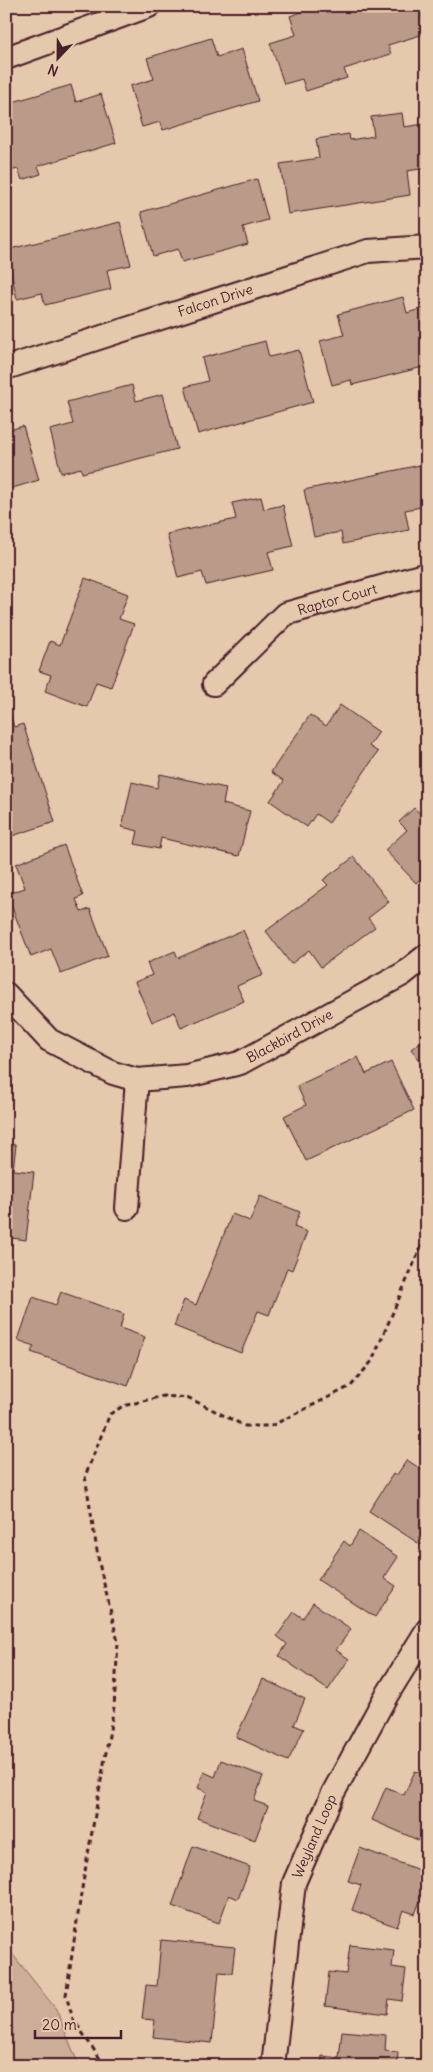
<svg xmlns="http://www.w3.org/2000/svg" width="433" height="2072" font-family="Delius,sans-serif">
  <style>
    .green { fill: #ccad97; stroke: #8b6661 }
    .building { fill: #ba9a88; stroke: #4a1f2b }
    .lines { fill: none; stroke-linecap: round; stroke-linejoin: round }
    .minor-casing { stroke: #4a1f2b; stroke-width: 26 }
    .path { stroke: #4a1f2b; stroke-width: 3; stroke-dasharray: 5 4; stroke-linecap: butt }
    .minor { stroke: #e5c9ac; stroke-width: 22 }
    .labels { text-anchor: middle; stroke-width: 4; stroke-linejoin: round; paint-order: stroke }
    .street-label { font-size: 14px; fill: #4a1f2b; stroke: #e5c9ac }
  </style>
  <rect width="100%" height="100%" fill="#e5c9ac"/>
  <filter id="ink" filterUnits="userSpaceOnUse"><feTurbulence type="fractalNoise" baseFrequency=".02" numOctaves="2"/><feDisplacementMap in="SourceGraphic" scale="10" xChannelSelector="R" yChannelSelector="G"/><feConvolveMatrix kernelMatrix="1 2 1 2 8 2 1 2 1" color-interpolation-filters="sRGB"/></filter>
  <g filter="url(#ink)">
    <path class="green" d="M6,1946l50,63 23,57h-73z"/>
    <path class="building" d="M319,6h100l8,27 -39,12 3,9 -47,15 3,9 -41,13 -4,-12 -18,5 -14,-41 26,-8 -6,-19z
      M211,38l6,19 25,-8 16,52 -95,29 -3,-8 -18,5 -12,-41 24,-7 -7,-21z
      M71,85l5,17 25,-8 15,49 -78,23 3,8 -19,6 -4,-11 -12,3v-46l5,-2 -5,-20z
      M402,113l2,14 20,-3 3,20v24l-20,3 3,24 -122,19 -8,-50 39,-6 -3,-19 33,-5 1,6 24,-4 -3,-19z
      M257,179l11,41 -25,7 5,17 -66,18 -4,-13 -25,7 -12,-44z
      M120,222l11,43 -24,5 4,19 -66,16 -3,-12 -25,6 -11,-49z
      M403,297l4,16 20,-6v59l-75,19 -1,-5 -19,5 -12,-44 24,-6 -6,-21z
      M265,341l4,16 30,-7 14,52 -115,32 -13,-47 23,-6 -6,-23z
      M132,385l4,16 27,-7 14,55 -95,24 -1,-5 -20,5 -11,-43 23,-6 -6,-22z
      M23,426l16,54 -33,10v-59z
      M420,465l7,41 -22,4 4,20 -66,14 -2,-12 -27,5 -10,-47z
      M261,497l3,12 19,-4 10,41 -25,6 5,18 -67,15 -4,-13 -24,6 -11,-44 69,-15 -4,-16z
      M85,578l43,16 -9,25 15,5 -23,63 -15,-5 -9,25 -42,-16 6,-16 -12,-4 11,-30 10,4z
      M340,705l39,27 -10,14 9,6 -49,71 -13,-9 -9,13 -37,-26 14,-20 -13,-9 39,-57 16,11z
      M9,711l5,16 9,-3 32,98 -49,16v-126z
      M160,774l66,14 -3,16 27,7 -11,45 -78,-18 -2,11 -24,-5 3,-13 -16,-4 10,-45 25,6z
      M414,808l9,8 4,-3v60l-11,10 -31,-33 22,-20 -8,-8z
      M64,845l19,51 -7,3 5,13 9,-3 18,47 -47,18 -10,-25 -20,8 -24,-63 18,-6 -9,-24z
      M354,857l35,45 -21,16 7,9 -54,40 -12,-17 -18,14 -25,-33 62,-46 -5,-5z
      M243,930l20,45 -26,11 7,15 -63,27 -6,-16 -23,10 -17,-40 17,-7 -5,-12 28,-12 3,7z
      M427,1037v32l-16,-20z
      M358,1057l8,17 25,-12 23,48 -108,51 -22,-45 22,-11 -9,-19z
      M6,1144l10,1 -3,25 21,2 -8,68 -14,-2 -3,27h-3z
      M260,1196l40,16 -6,15 13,5 -15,38 -5,-2 -18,47 -11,-4 -17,42 -67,-27 10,-26 12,5 36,-91 18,7z
      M61,1292l63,22 -4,14 25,9 -17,49 -97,-34 3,-6 -16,-6 15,-43 23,8z
      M427,1427v21l-8,-4z
      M407,1460l20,13v64l-6,8 -52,-34 24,-37 3,2z
      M359,1531l39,26 -14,21 12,8 -21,31 -57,-37 26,-39 6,5z
      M313,1603l38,26 -15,21 13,9 -21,31 -49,-34 8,-12 -10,-8 17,-24 9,6z
      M263,1679l42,20 -11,26 10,4 -16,32 -52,-24z
      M221,1760l42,16 -9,25 14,5 -13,34 -58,-22 10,-26 -9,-4 6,-16 11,5z
      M415,1771l12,5v68l-55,-24 14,-33 18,8z
      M193,1846l57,21 -12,32 -9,-4 -10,28 -47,-17z
      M360,1848l67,25v10l-12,31 -12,-4 -6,17 -45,-17 9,-25 -13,-4z
      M161,1940l74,7 -3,26 -13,-1 -7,71 -59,-6 2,-17 -13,-1 4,-34 11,1z
      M350,1945l44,5 -2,17 14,2 -4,32 -13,-2 -2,15 -62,-8 4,-34 17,2z
      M342,2031l44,4 -1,16 13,1 -1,14h-76l1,-10 17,2z"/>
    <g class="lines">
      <defs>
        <g id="minor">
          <path d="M6,58l143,-52"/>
          <path id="s1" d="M6,368l362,-117 59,-4"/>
          <path id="s2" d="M214,684l71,-70 142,-40"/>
          <path id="s3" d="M6,994l43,46 64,33 24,7 50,-4 53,-13 163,-89 24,-19"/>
          <path d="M127,1208l10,-128"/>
          <path id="s4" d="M273,2066l21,-183 39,-90 52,-95 42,-68"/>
        </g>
      </defs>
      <use href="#minor" class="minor-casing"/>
      <path class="path" d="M105,2066l-32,-47 -7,-24 15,-101 33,-187 4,-65 -19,-79 -14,-87 25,-62 13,-8 40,-10 26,2 56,28h26l80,-40 21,-25 55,-128"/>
      <use href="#minor" class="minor"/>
    </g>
  </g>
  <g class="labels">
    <g class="street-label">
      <text dy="5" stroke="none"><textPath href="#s1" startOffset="220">Falcon Drive</textPath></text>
      <text dy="5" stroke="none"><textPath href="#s2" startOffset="154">Raptor Court</textPath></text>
      <text dy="5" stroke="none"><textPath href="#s3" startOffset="321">Blackbird Drive</textPath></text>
      <text dy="5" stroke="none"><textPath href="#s4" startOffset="235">Weyland Loop</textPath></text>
    </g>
  </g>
  <rect width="433" height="2072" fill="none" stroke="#e5c9ac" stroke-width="25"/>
  <rect x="12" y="12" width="408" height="2047" fill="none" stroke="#4a1f2b" stroke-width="2" filter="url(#ink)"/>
  <g transform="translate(58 58) rotate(202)" stroke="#e5c9ac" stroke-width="4" paint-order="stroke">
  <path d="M0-4L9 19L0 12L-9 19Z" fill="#4a1f2b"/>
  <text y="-8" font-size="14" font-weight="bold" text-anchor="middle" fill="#4a1f2b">N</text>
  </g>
  <path d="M35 2030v8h86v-8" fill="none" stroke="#4a1f2b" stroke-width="2.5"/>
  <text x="42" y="2030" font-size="15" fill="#4a1f2b" stroke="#e5c9ac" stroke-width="4" paint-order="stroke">20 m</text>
</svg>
